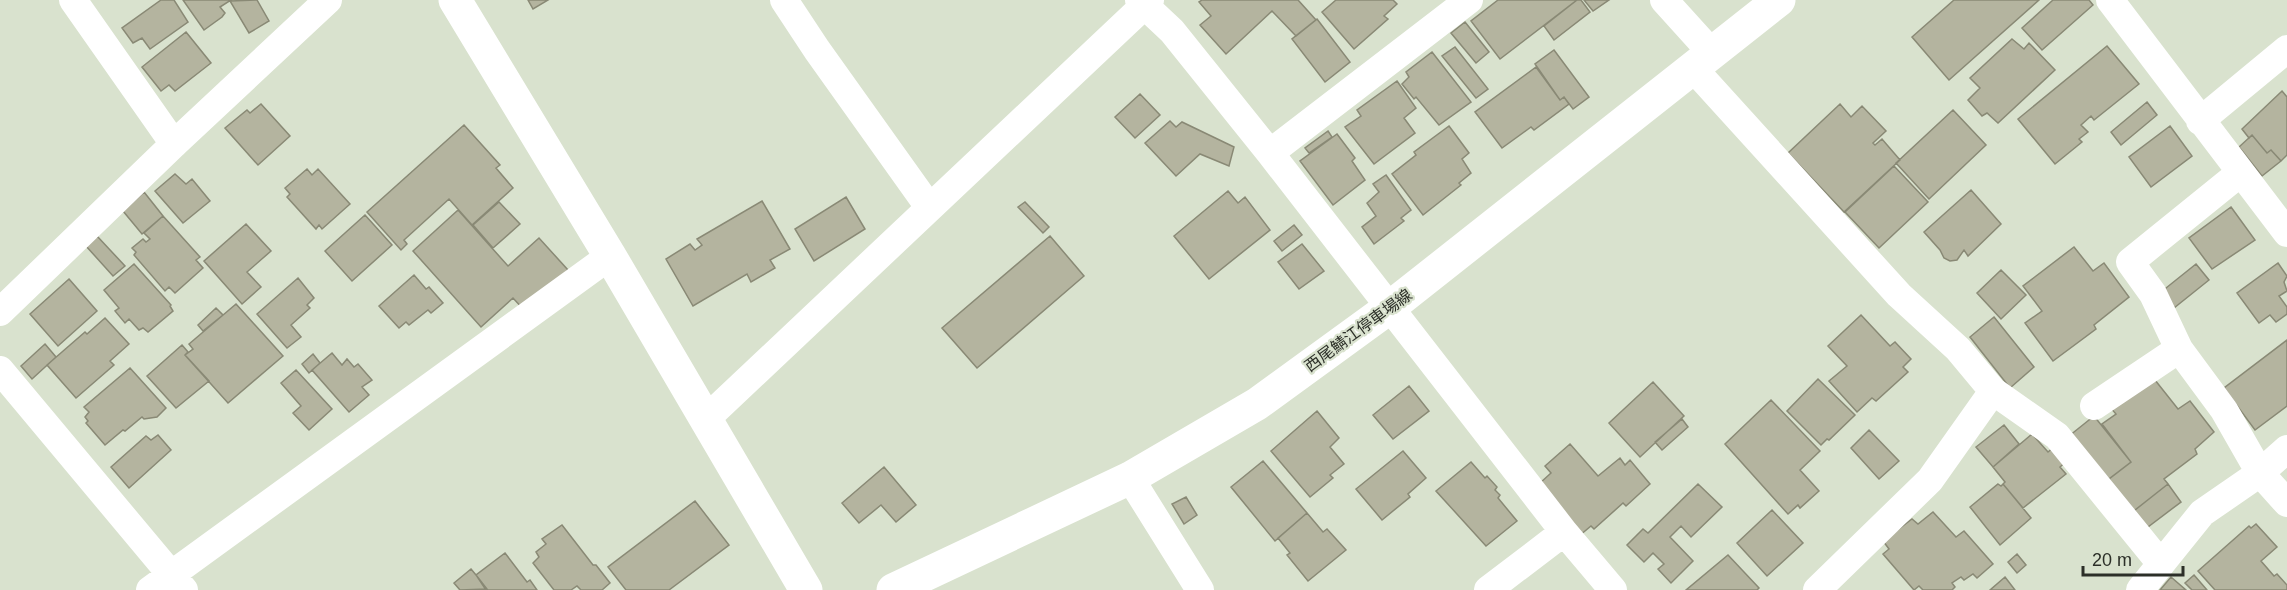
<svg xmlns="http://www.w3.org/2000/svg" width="2287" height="590" font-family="Helvetica,'Noto Sans JP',sans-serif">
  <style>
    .building { fill: #b4b49f; stroke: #898975; stroke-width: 1.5 }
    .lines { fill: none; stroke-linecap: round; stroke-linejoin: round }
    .street { stroke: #fff; stroke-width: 28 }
    .secondary { stroke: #fff; stroke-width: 33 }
    .labels { text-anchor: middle; stroke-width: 4.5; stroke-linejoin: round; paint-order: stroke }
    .street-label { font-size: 16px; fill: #2c2f28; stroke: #d9e2ce }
  </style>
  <rect width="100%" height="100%" fill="#d9e2ce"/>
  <path class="building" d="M161,0h13l14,22 -38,27 -8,-11 -9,5 -11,-15z
    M183,0h48l-11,7 5,6 -3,4 -18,13z
    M257,0l12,21 -20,12 -19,-32z
    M528,0h20l-15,9z
    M1202,0h96l18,20 -20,16 -24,-25 -46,43 -26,-29 11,-9 -12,-14z
    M1336,0h57l4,4 -13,12 4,3 -34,30 -32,-37z
    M1498,0h79l-77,59 -29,-38z
    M1577,0h4l9,12 -36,28 -10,-14z
    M1584,0h25l-16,11z
    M1954,0h85l-90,80 -37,-43z
    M2053,0h36l4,5 -51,45 -20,-22z
    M1317,19l33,43 -25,20 -33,-43z
    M1465,22l24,30 -13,11 -25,-30z
    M186,32l25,31 -36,28 -6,-6 -8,6 -19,-24z
    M2012,39l12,10 5,-6 26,27 -57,53 -11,-10 -5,3 -14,-16 12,-12 -10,-10z
    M2107,46l32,38 -45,36 -3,-4 -10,9 7,7 -9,7 3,3 -27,22 -37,-45z
    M1455,47l33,42 -12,9 -34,-42z
    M1554,50l35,47 -16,12 -9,-12 -4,3 -25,-36z
    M1432,52l39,50 -32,23 -23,-28 -2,2 -12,-15 7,-7 -3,-5z
    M1536,67l24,33 4,-3 5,7 -35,26 -3,-3 -29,21 -27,-36z
    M1397,81l19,27 -12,10 11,15 -41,31 -29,-37 16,-11 -4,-6z
    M2282,91l5,6v58l-6,6 -10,-11 -4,3 -15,-18 -3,3 -7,-9z
    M1140,94l20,21 -25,23 -20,-21z
    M2147,102l10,13 -36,30 -10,-13z
    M261,104l29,32 -32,29 -33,-37 22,-18 3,3z
    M1840,104l11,13 11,-11 24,25 -13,12 2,2 7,-6 18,21 -56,52 -56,-59z
    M1953,110l33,35 -57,54 -33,-36z
    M1170,121l6,6 6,-5 52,25 -5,19 -29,-12 -24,22 -31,-33z
    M464,125l36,40 -4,3 17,20 -41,37 -23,-26 -45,41 3,4 -6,6 -34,-38z
    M1449,126l20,27 -7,6 9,14 -12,10 2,2 -38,30 -31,-41 24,-19 -2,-3z
    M2170,126l22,30 -41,31 -22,-30z
    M1328,131l4,6 -23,16 -4,-5z
    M1337,134l18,24 -3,3 13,19 -32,25 -33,-44z
    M2252,135l15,18 4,-3 10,11 -19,15 -23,-29z
    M1894,166l34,36 -49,46 -34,-36z
    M307,169l5,6 6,-6 32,35 -28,25 -3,-4 -3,4 -29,-32 3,-3 -5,-6z
    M175,174l11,10 6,-5 18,22 -27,22 -28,-32z
    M1386,175l25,35 -10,8 3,3 -30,23 -12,-17 14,-11 -9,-13 12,-11 -6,-8z
    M1971,190l30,34 -33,32 -4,-6 -7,10 -7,1 -6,-3 -4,-8 -16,-18z
    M1228,191l10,12 7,-6 25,33 -61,49 -35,-43z
    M144,192l19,24 -21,18 -19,-23z
    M846,197l19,32 -51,32 -19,-32z
    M762,201l28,48 -20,11 5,8 -24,14 -4,-8 -54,32 -27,-47 24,-15 5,6 7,-5 -5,-6z
    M499,202l21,22 -27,24 -20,-23z
    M1025,202l24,25 -6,6 -25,-26z
    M2231,207l24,33 -43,29 -23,-31z
    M458,210l50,56 31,-28 29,32 -44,40 -11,-12 -32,29 -68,-76z
    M365,215l27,30 -40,36 -27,-30z
    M163,216l37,41 -4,3 7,8 -28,25 -6,-6 -4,4 -31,-36 2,-3 -4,-4 11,-9 3,3 4,-3 -6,-6z
    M246,224l25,27 -24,21 14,15 -19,17 -38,-43z
    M1294,225l8,10 -20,16 -8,-10z
    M97,236l28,30 -12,10 -27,-30z
    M1050,236l34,40 -107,92 -35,-40z
    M1302,244l22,27 -25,18 -21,-27z
    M2074,247l19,24 11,-8 25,34 -35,28 2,4 -43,32 -28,-38 17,-12 -19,-25z
    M2278,263l9,13 -3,6 3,9 -8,5 8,11v7l-11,8 -6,-7 -11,8 -22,-30z
    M134,264l37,41 -1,1 3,5 -25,21 -5,-4 -4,2 -10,-11 -4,4 -10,-12 4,-3 -15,-18z
    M2196,264l13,16 -35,28 -13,-16z
    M2001,270l25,25 -25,24 -24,-26z
    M414,275l12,14 3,-2 14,16 -12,10 -3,-3 -19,15 -3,-3 -7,6 -20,-22z
    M298,278l16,20 -7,7 3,3 -19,17 10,12 -14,11 -30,-34z
    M69,279l28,32 -39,35 -28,-32z
    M236,304l47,52 -55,47 -43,-48 8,-6 -4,-5z
    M216,308l7,7 -20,16 -5,-6z
    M1861,315l29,31 5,-4 16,17 -8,8 5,5 -32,29 -4,-3 -15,14 -28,-31 18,-15 -19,-20z
    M1994,317l40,50 -24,21 -40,-51z
    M105,318l24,26 -19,17 4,4 -38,33 -29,-33 38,-33 2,2z
    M2287,340v66l-32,24 -31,-42z
    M45,344l11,13 -24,22 -11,-13z
    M182,345l6,7 -3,3 24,26 -33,27 -29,-32z
    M332,353l10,12 5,-6 7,8 4,-3 14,16 -10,7 7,8 -20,17 -37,-42z
    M313,354l7,9 -11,10 -7,-9z
    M130,368l36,40 -9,9 -13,2 -2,-2 -17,14 -2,-1 -18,15 -19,-22 2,-2 -3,-4 4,-5 -5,-5z
    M296,370l36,39 -23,21 -16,-17 8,-7 -20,-23z
    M1818,379l37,36 -26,25 -2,-1 -6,6 -34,-34z
    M2155,380l23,29 12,-8 24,31 -19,17 2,5 -33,25 4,5 -38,30 -21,-35 22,-17 -29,-38 14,-10 -7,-8z
    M1653,382l31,34 -44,41 -31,-34z
    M1409,386l20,25 -36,28 -20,-24z
    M1771,400l49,51 -20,19 19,21 -19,17 -2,-3 -10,9 -63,-70z
    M1317,411l22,27 -9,9 14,17 -14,11 3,3 -23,19 -39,-46z
    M2094,416l37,46 -22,17 -40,-43z
    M1682,419l6,8 -26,23 -7,-8z
    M2004,425l15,19 -26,23 -17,-20z
    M1869,430l30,31 -20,18 -28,-31z
    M2032,434l16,18 7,-6 12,15 -7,6 6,7 -43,34 -20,-24 2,-2 -12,-15z
    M158,435l13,15 -42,38 -18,-21 35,-31 5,4z
    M1570,444l28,32 22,-18 5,7 5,-5 20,24 -24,22 -3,-3 -29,26 -3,-3 -12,10 -39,-53 11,-10 -6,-7z
    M1403,451l23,27 -18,16 2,3 -28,23 -26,-31z
    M1263,461l44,52 -32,28 -44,-54z
    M1471,462l14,16 2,-2 10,11 -2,3 5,5 -2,3 19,23 -31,25 -50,-55z
    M884,467l32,38 -20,17 -15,-17 -22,18 -17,-20z
    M1698,484l24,23 -31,30 -10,-11 -11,11 23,24 -22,22 -13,-14 6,-5 -11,-11 -9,9 -17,-17 16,-16 5,4z
    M1998,484l3,2 2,-2 28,34 -31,27 -30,-38z
    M2168,484l13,18 -37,28 -14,-16z
    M1186,497l11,18 -13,9 -12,-20z
    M695,501l34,44 -60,45h-43l-18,-23z
    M1772,510l31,33 -36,33 -30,-33z
    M1933,512l23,25 8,-6 29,33 -16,14 -4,-4 -9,6 -3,-3 -9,6 3,4 -3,3h-29l-4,-4 -5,4 -31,-36 6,-5 -6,-8 29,-22 6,5z
    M1307,513l16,19 4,-3 19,21 -38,31 -21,-26 3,-2 -12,-15z
    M2256,524l21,23 -16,14 13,15 3,-2 10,11v5h-72l-17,-19 51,-45 2,2z
    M562,525l31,40h3l14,18 -8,7h-21l-4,-4 -6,4h-17l-21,-27 6,-6 -3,-5 10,-8 -4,-5z
    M505,553l22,29 3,-2 7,10h-51l-10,-15z
    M2017,554l9,11 -9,8 -9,-11z
    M1728,555l31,33 -2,2h-71z
    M471,569l5,6 11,14 -27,1 -6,-7z
    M2194,575l13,15h-15l-7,-7z
    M2005,577l10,13h-25z
    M2171,577l15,13h-26z"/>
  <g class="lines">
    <path class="street" d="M73,0l101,144
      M784,0l33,50 112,157
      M1139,0l33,31 98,122 294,379 49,58
      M1664,0l47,52
      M2110,0l177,233
      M1692,67l207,228 59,54 35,42 -63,89 -113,110
      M2200,121l87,-72
      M1270,153l199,-153
      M2240,173l-110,89 23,32 26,55 45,61 36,63 27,30
      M0,312l174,-168 154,-144
      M0,370l184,220
      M1993,391l64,45 104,128
      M2094,406l85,-57
      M706,419l444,-419
      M1130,478l70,112
      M150,590l460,-334
      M1488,590l76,-58
      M2140,590l62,-77 58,-40 27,-24"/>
    <path class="secondary" d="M455,0l155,256 196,334
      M893,590l237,-112 127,-74 132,-96 390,-308"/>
  </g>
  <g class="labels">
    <g class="street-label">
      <text transform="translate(1358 330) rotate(-36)" y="6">西尾鯖江停車場線</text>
    </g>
  </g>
  <path d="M2083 566v9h100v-9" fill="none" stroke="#2c2f28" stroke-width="3"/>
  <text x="2092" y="566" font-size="18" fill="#2c2f28" stroke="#d9e2ce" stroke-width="4.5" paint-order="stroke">20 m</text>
</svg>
